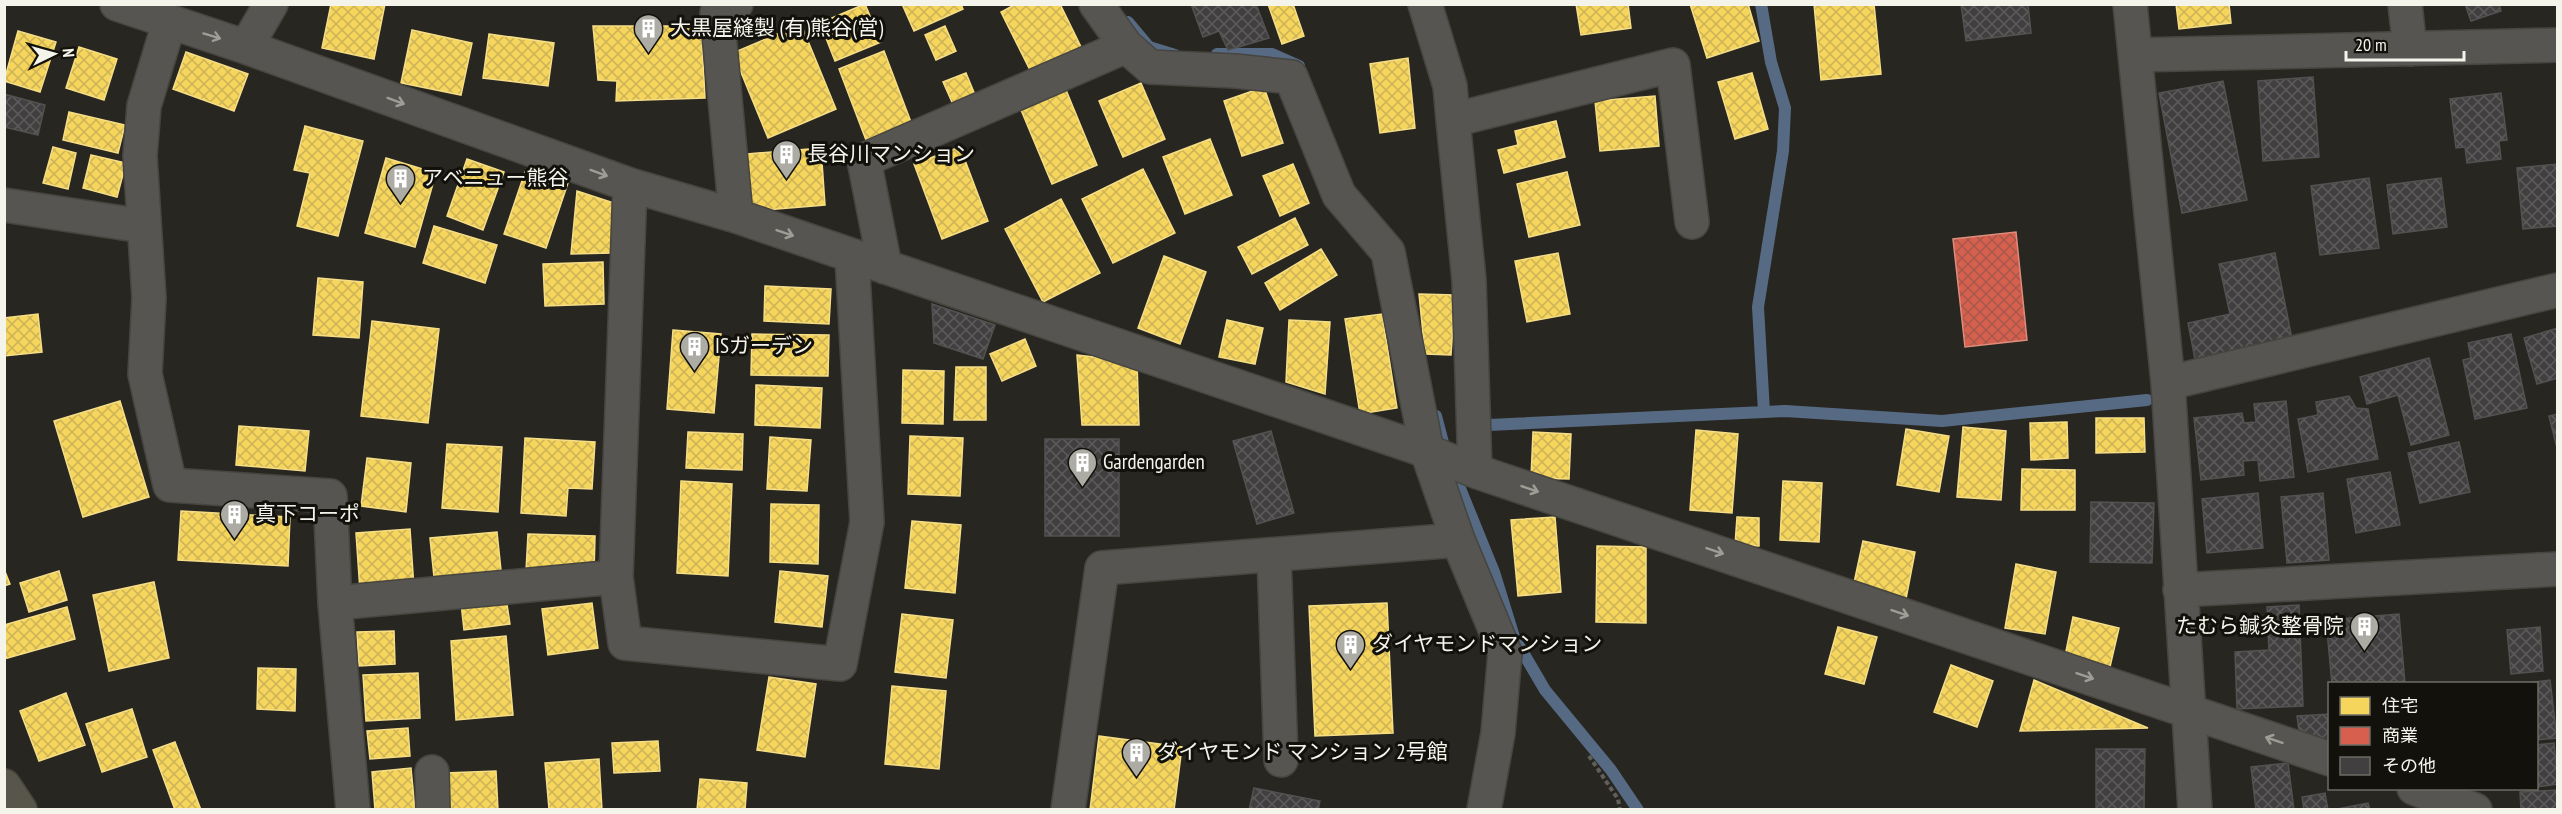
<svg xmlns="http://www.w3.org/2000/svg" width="2562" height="814" font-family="'PT Sans Narrow','Noto Sans JP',sans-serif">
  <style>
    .homes { fill: url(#homes-cross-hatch); stroke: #f6de87; stroke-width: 1.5 }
    .shops { fill: url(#shops-cross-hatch); stroke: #df8c7c; stroke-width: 1.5 }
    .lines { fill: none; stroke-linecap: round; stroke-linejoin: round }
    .stream { stroke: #576a83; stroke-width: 12 }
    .building { fill: url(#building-cross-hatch); stroke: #535151; stroke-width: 1.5 }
    .minor-casing { stroke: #46453f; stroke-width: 36 }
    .major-casing { stroke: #46453f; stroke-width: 36 }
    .path { stroke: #605f5b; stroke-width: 4; stroke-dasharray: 4.5 3; stroke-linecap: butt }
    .minor { stroke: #565551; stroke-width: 33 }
    .major { stroke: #58554a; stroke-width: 33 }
    .oneway { stroke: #9e9d96 }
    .labels { text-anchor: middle; stroke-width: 6; stroke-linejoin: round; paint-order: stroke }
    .poi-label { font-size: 21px; fill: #f5f4eb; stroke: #12110b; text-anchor: start }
  </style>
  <defs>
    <pattern id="homes-cross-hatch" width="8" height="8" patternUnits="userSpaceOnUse" patternTransform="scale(1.5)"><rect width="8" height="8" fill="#f6d55c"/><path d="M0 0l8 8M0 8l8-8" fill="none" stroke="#cbb256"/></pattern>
    <pattern id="shops-cross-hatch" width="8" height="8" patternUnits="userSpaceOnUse" patternTransform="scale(1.5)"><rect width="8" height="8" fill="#d6604d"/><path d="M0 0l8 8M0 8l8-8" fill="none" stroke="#a5584b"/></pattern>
    <pattern id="building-cross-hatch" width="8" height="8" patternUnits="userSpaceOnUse" patternTransform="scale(1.5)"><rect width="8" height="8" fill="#413f3f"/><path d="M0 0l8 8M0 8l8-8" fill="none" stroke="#5d5b5b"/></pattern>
  </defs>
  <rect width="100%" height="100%" fill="#282620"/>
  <path class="homes" d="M331,4h54l-11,55 -52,-11z
    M865,4l16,38 -46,19 -15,-38z
    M902,4h59l2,5 -49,22z
    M1016,4h44l23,47 -50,25 -32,-64z
    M1268,4h25l11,32 -22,8z
    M1576,4h52l3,24 -50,7z
    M1690,4h58l11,37 -52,17z
    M1814,4h60l7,70 -60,6z
    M2176,4h53l2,19 -52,6z
    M801,24l35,85 -68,29 -35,-85z
    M593,26h108l4,72 -89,3 1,-20 -19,-1z
    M945,26l11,25 -20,9 -11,-25z
    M412,30l60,13 -11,52 -60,-12z
    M18,31l38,11 -16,50 -36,-11z
    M489,34l65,9 -6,43 -65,-8z
    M79,47l38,12 -13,41 -38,-12z
    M884,51l27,71 -45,18 -27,-71z
    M186,52l62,22 -14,37 -61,-22z
    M1408,58l7,70 -35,5 -10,-69z
    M966,73l12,29 -22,9 -13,-29z
    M1752,73l16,56 -33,10 -17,-57z
    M1141,83l24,56 -42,18 -24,-56z
    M1264,87l19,56 -41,13 -18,-55z
    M1066,90l31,75 -45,19 -31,-74z
    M1655,96l4,50 -59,5 -5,-50z
    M69,112l56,13 -7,28 -55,-13z
    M1556,121l9,36 -61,16 -6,-23 20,-5 -3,-14z
    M305,126l58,15 -25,95 -41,-10 13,-53 -16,-3z
    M1210,139l22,56 -47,19 -22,-57z
    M53,147l23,6 -8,36 -25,-6z
    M960,147l28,74 -46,18 -28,-75z
    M821,148l4,57 -73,6 -5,-57z
    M91,155l35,8 -9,34 -34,-9z
    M386,158l50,15 -21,74 -50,-14z
    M467,159l37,13 -21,58 -36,-14z
    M1293,164l16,39 -29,13 -17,-40z
    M526,169l42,14 -22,65 -42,-14z
    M1143,169l32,64 -62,30 -31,-64z
    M1567,172l13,53 -51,12 -12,-53z
    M577,191l40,13 -5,49 -41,1z
    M1061,199l39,74 -57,29 -38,-73z
    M1295,218l13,27 -56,29 -14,-27z
    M434,226l63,19 -12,38 -62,-20z
    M1321,249l16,26 -57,35 -15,-27z
    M1558,253l12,61 -43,8 -12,-61z
    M1164,256l42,16 -26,72 -42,-16z
    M603,262l1,42 -59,2 -2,-42z
    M318,278l45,4 -4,56 -46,-3z
    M765,286l66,3 -2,35 -65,-3z
    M1419,294l36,1 -4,60 -26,-1z
    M38,314l4,38 -38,4v-38z
    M1382,314l15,94 -37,6 -15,-95z
    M1227,320l36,8 -8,36 -36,-7z
    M1289,320l41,2 -5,72 -39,-12z
    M372,321l67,8 -11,94 -67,-7z
    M673,330l48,4 -7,79 -47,-4z
    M752,334l77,1 -1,41 -77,-1z
    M1025,339l11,27 -34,15 -12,-27z
    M1077,355l60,7 2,63h-57z
    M956,367h30v53h-32z
    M903,370l41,1 -1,53 -41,-1z
    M756,385l66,3 -2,40 -65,-3z
    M120,401l29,96 -66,20 -29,-96z
    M2096,418h48l1,34 -49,1z
    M2067,422l1,36 -37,2 -1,-37z
    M239,426l70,5 -4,40 -69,-6z
    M1963,427l43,4 -5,69 -44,-3z
    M1906,429l43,7 -10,56 -42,-7z
    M1696,430l42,4 -6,79 -42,-3z
    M688,432l55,2 -1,36 -56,-2z
    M1533,432l38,2 -2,45 -38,-1z
    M910,436l53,2 -3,58 -52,-2z
    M770,437l41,3 -4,51 -40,-2z
    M525,438l70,4 -3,47 -24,-1 -2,28 -45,-3z
    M447,444l55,3 -4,65 -56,-4z
    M367,458l44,5 -5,49 -45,-6z
    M2022,469l53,1v40h-54z
    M681,481l51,3 -4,92 -51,-3z
    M1783,481l39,2 -3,59 -39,-2z
    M771,504l48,1 -1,59 -48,-2z
    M181,511l109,6 -2,49 -110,-6z
    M1555,517l6,75 -43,4 -7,-76z
    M1737,517l22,1v28l-24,-1z
    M912,521l49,4 -6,68 -50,-5z
    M410,529l4,59 -54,3 -4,-58z
    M497,532l5,48 -67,7 -5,-49z
    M528,534l67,2 -1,36 -68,-1z
    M1863,541l52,11 -10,52 -53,-12z
    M1597,546l49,1v76l-50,-1z
    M2016,564l40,8 -11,62 -40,-6z
    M4,569l6,15 -6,2z
    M59,571l8,29 -38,12 -9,-29z
    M780,571l48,5 -6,51 -47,-5z
    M154,582l15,76 -60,13 -16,-76z
    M506,598l4,26 -46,6 -3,-27z
    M592,603l6,45 -50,7 -6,-46z
    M1387,603l6,130 -78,3 -6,-130z
    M67,607l8,32 -71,20v-34z
    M902,614l51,6 -7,58 -51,-6z
    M2073,617l46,11 -10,43 -45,-10z
    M1838,627l39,10 -13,47 -39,-10z
    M394,631l1,33 -36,2 -2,-34z
    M506,636l7,79 -57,5 -5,-79z
    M1951,665l42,16 -16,46 -43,-15z
    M258,668l38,1 -1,42 -38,-2z
    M418,673l2,45 -54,3 -3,-46z
    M769,677l47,7 -11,73 -48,-7z
    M2034,680l114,48 -128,3z
    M892,686l54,5 -7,78 -54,-5z
    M66,693l19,52 -46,16 -19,-50z
    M132,709l15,48 -45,15 -16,-48z
    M408,728l2,28 -40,3 -3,-28z
    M1099,736l83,11 -8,63h-84z
    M658,741l2,30 -46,2 -2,-30z
    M175,742l26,68h-26l-22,-60z
    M599,759l3,51 -53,-1 -4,-46z
    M411,768l4,42h-40l-3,-38z
    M496,771l2,39h-52l-1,-37z
    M700,779l47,4 -2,27h-48z"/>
  <path class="shops" d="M2016,232l11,108 -62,7 -12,-108z"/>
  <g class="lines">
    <path class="stream" d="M1761,4l10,58 14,46 -2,43 -25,156 6,105
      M1128,22l21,25 26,8
      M1217,54h55l27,12
      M1436,416l10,38 48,118 20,65 31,53 66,80 27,40
      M1489,425l296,-14 157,10 205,-21"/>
  </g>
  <path class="building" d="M1191,4h65l13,34 -41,12 -9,-19 -16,6z
    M1961,4h67l3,29 -65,8z
    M2465,4h34l2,7 -30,10z
    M2313,77l6,80 -56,4 -5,-80z
    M2223,81l24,119 -65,13 -23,-120z
    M2501,93l6,47 -8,1 2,18 -34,4 -2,-16 -9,1 -6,-49z
    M4,94l41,11 -7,30 -34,-8z
    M2558,164v62l-35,3 -6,-61z
    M2369,178l10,70 -59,7 -9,-69z
    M2441,178l6,49 -54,7 -6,-49z
    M2275,253l17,86 -97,20 -7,-36 42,-9 -11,-50z
    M932,304l63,21 -12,34 -49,-16z
    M2558,328v50l-21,6 -13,-46z
    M2511,334l16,74 -52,11 -12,-59 8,-2 -3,-15z
    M2429,358l20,77 -38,10 -13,-50 -31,9 -7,-27z
    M2349,396l7,12 12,1 10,50 -70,13 -10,-53 20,-4 -2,-13z
    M2286,401l8,76 -34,4 -2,-21 -15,1 1,14 -43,5 -7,-62 48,-5 2,10 12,-1 -2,-18z
    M2558,414v38l-9,-36z
    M1271,431l23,82 -37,11 -24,-83z
    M1045,439h74v97h-74z
    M2459,442l11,50 -50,11 -12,-50z
    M2390,472l10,53 -44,8 -9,-54z
    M2258,493l5,55 -56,5 -5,-54z
    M2323,493l6,67 -42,3 -6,-66z
    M2091,502l63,1 -2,60 -62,-1z
    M2299,605l4,101 -66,3 -2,-57 34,-2 -2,-43z
    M2399,614l6,70h-73l-6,-64z
    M2540,627l3,44 -32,3 -4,-44z
    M2550,680l7,58 -21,2v-56h-16z
    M2330,714v31l-31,-14 -2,-15z
    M2554,743l4,41 -22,3v-42z
    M2096,749h49l-1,61h-48z
    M2288,763l6,47h-38l-5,-43z
    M1254,788l66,13 -2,9h-69z
    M2558,790v20h-37l-1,-18z
    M2325,793l3,17h-24l-2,-13z
    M2368,803l2,7h-38z"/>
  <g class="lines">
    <defs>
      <path id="minor" d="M117,4l129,43 384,138 106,31 691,235 48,20 855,288
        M1096,4l30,42 24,21 85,4 56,6 48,118 49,57 39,199 31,89 47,113 -7,80 -14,77
        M1425,4l25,82 3,34 16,160 6,191
        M2130,4l38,379 27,427
        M2405,4l5,45
        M169,23l-25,83 -4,50 9,142 -4,76 25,111 160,11 5,107 18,207
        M246,47l25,-43
        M2135,55l423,-10
        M1453,120l220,-55 19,157
        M4,205l139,21
        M736,216l-19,-203 19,-9
        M885,267l-21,-107 262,-114
        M2168,383l390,-93
        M1274,555l7,205
        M616,577l9,66 215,21 27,-142 -15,-265
        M2180,590l378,-21
        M335,603l281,-26 14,-392
        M432,772l1,38
        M2414,788l61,22
        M1068,810l34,-242 356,-28"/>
      <path id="major" d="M4,786l16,24"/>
    </defs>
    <use href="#minor" class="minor-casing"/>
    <use href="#major" class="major-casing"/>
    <path class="path" d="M1589,756l29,43 2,11"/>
    <use href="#minor" class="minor"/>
    <use href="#major" class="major"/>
  </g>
  <defs><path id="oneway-shaft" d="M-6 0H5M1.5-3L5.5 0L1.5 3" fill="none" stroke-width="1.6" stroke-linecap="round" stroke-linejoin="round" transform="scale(1.5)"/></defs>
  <g class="oneway">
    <use href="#oneway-shaft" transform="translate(212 36) rotate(17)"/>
    <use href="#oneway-shaft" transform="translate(396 101) rotate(20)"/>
    <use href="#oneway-shaft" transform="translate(599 173) rotate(20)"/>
    <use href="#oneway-shaft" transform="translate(785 233) rotate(19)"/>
    <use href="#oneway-shaft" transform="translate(1530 489) rotate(19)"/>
    <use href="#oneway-shaft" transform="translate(1715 551) rotate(19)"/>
    <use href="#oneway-shaft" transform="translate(1900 613) rotate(19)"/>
    <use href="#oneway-shaft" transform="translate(2085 676) rotate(19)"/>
    <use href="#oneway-shaft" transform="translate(2274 740) rotate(-161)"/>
  </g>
  <defs>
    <symbol id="building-pin" viewBox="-11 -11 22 30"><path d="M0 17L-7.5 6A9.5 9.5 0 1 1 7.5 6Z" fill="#adaca4" stroke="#12110b"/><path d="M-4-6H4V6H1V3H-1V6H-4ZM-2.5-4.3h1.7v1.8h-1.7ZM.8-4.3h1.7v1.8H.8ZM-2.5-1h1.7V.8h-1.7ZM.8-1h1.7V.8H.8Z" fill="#fff"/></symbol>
  </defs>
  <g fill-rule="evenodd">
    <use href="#building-pin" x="632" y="12" width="33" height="45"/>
    <use href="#building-pin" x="770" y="138" width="33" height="45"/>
    <use href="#building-pin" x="384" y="162" width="33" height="45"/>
    <use href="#building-pin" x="678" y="330" width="33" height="45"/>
    <use href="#building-pin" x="1066" y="446" width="33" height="45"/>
    <use href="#building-pin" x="218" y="498" width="33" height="45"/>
    <use href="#building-pin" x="2348" y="610" width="33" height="45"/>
    <use href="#building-pin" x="1334" y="628" width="33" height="45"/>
    <use href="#building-pin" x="1120" y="736" width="33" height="45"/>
  </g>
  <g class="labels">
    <g class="poi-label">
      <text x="670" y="35">大黒屋縫製 (有)熊谷(営)</text>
      <text x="807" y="161">長谷川マンション</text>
      <text x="422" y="185">アベニュー熊谷</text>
      <text x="715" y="353">ISガーデン</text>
      <text x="1103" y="469">Gardengarden</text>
      <text x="255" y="521">真下コーポ</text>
      <text x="2344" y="633" text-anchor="end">たむら鍼灸整骨院</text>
      <text x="1372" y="651">ダイヤモンドマンション</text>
      <text x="1157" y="759">ダイヤモンド マンション 2号館</text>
    </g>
  </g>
  <rect width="2562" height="814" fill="none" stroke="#f5f4eb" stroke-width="12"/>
  <rect x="2328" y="682" width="210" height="108" fill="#12110b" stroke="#6d6c65" stroke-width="1.5"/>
  <rect x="2340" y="697" width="30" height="18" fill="#f6d55c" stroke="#6d6c65" stroke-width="1.5"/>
  <text x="2382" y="712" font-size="18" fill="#f5f4eb">住宅</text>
  <rect x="2340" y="727" width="30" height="18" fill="#d6604d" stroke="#6d6c65" stroke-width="1.5"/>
  <text x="2382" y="742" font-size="18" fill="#f5f4eb">商業</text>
  <rect x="2340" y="757" width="30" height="18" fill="#413f3f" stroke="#6d6c65" stroke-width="1.5"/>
  <text x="2382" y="772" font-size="18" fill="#f5f4eb">その他</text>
  <g transform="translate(54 54) rotate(85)" stroke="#12110b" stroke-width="4.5" paint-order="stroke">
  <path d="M0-4.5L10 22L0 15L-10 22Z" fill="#f5f4eb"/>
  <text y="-9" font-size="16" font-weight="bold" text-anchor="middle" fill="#f5f4eb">N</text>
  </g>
  <path d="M2346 51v9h118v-9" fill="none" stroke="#f5f4eb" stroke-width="3"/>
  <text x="2355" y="51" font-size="18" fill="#f5f4eb" stroke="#12110b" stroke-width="4.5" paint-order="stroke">20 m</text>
</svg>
